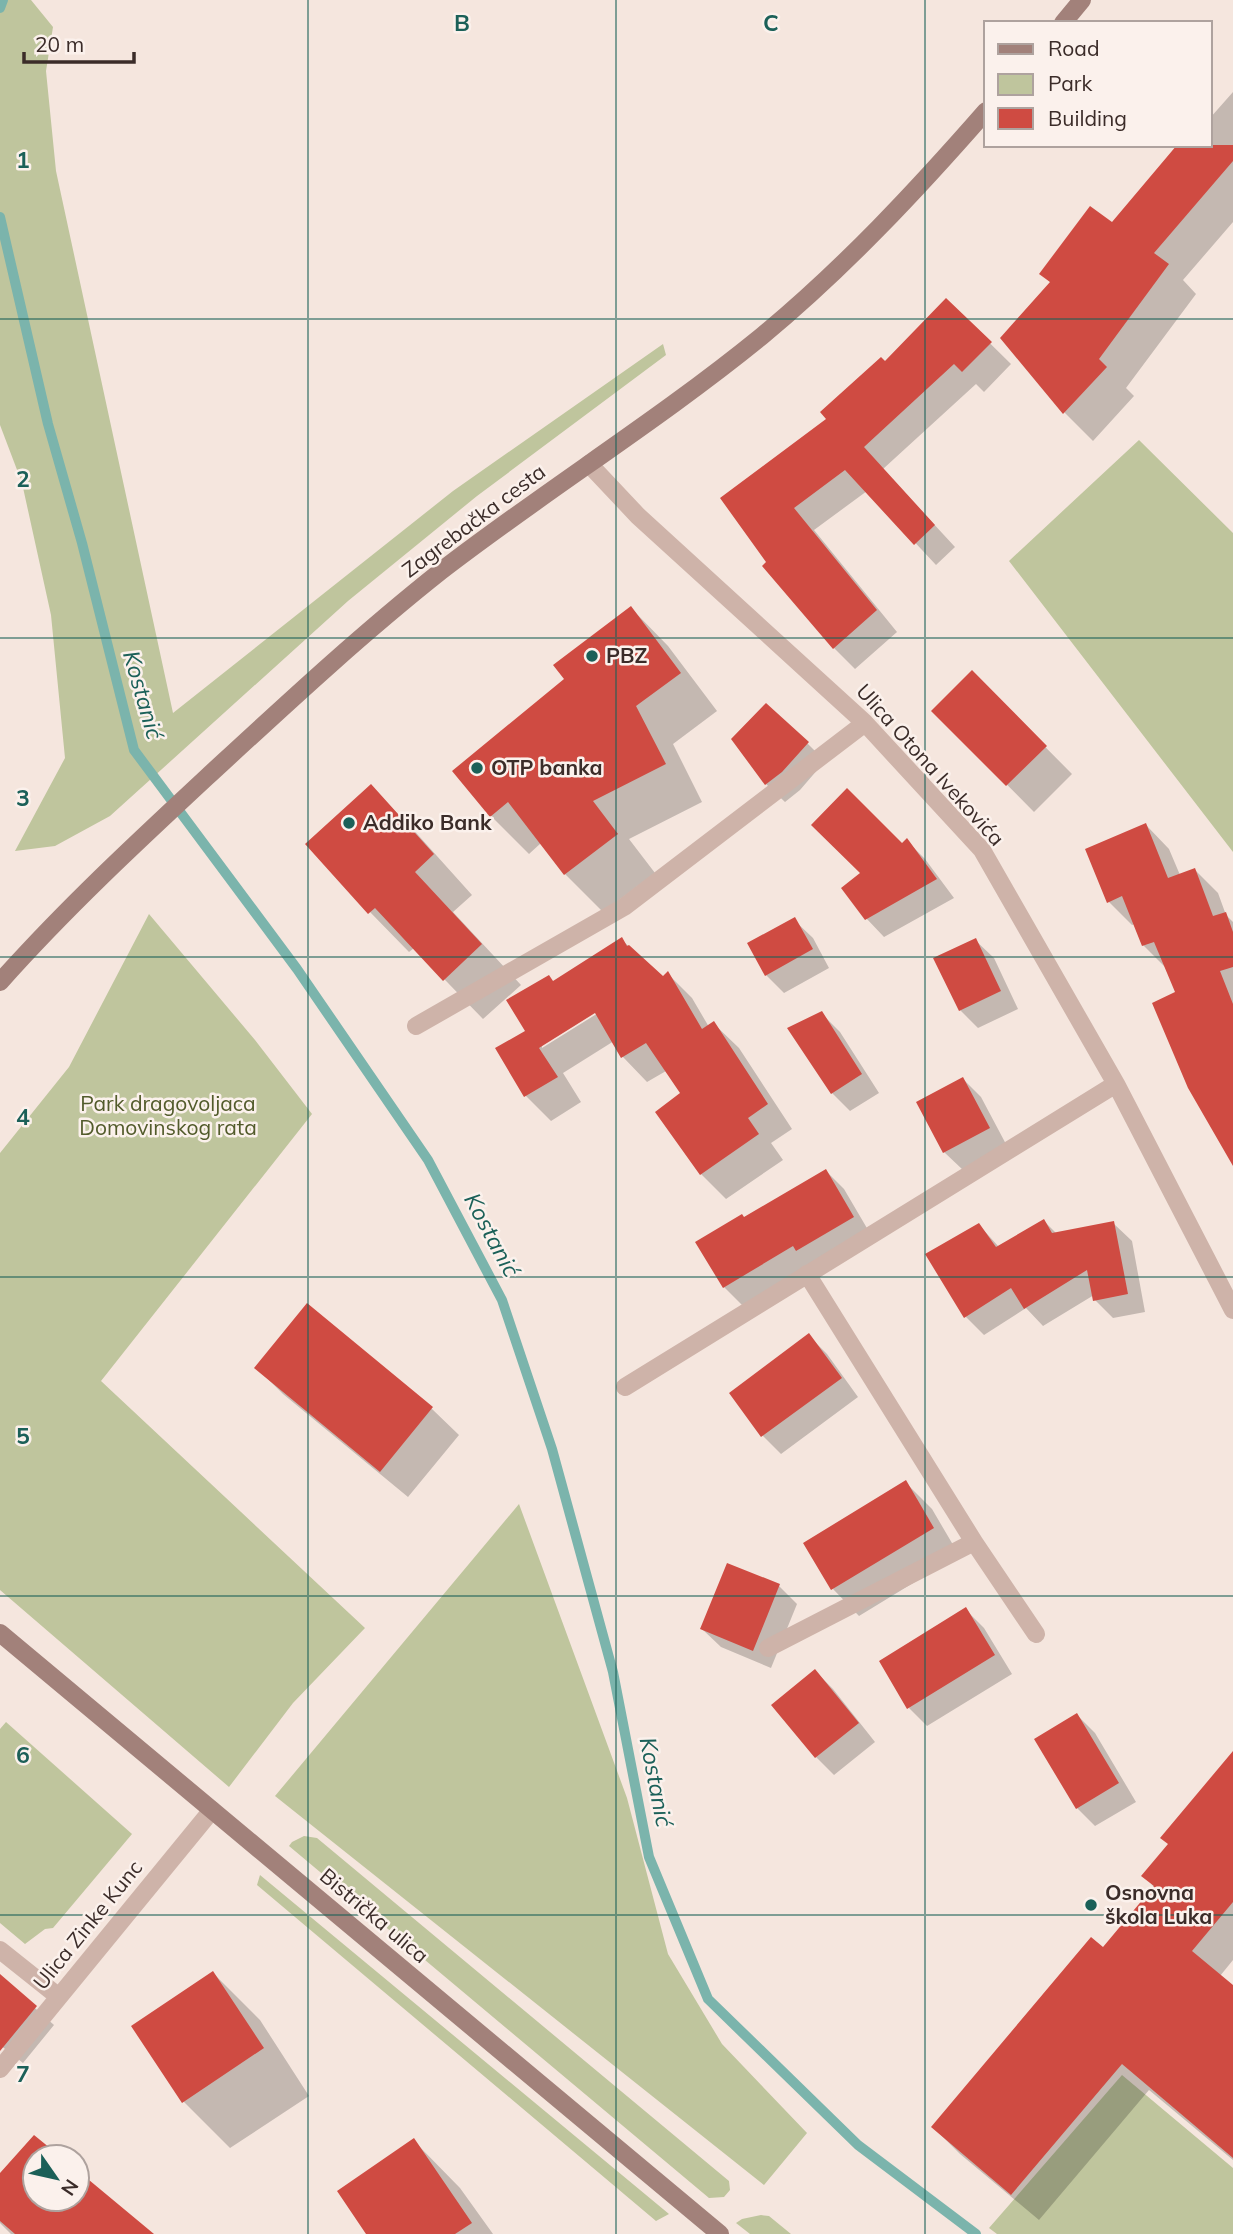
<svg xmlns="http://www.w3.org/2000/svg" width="1233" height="2234" font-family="Mulish,sans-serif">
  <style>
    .green { fill: #bfc59d }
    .shadow { fill: #0003; fill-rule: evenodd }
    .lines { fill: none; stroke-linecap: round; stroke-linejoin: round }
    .stream { stroke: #7bb4ac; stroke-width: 10 }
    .building { fill: #cf4b42 }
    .street { stroke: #ceb3a9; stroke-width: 18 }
    .secondary { stroke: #a2817a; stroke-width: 18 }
    .grid { fill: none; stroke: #1b6058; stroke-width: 2; stroke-opacity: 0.55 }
    .poi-dot { fill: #1b6058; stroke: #fbf1ec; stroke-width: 2.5 }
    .labels { text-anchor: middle; stroke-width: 5; stroke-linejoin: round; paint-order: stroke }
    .street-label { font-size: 21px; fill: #3b2c29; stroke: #fbf1ec }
    .poi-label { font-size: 21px; font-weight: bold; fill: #3b2c29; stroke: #fbf1ec; text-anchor: start }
    .park-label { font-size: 21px; fill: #525b2b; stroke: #fbf1ec }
    .water-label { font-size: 23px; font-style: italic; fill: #1b6058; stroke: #fbf1ec }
    .grid-label { font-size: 23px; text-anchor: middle; font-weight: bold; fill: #1b6058; stroke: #fbf1ec; stroke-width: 5; stroke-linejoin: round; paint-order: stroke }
  </style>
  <rect width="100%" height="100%" fill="#f5e6de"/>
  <path class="green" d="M0,0h31l22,27 -7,44 10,100 117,542 280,-222 210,-147 3,11 -189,141 -129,105 -238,215 -55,30 -40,5 50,-93 -14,-143 -29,-132 -22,-58z
    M1139,440l94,93v319l-224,-291z
    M149,914l106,126 57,74 -211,267 264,247 -72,75 -64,84 -229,-197v-437l69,-86z
    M519,1504l108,294 41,156 54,90 85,89 -43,52 -489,-389z
    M6,1722l126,112 -79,94 -8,1 -20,15 -25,-21v-194z
    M304,1836l13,2 412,343 1,9 -6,7 -15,1 -420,-352 3,-4z
    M260,1875l409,339 -13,7 -399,-336z
    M1122,2075l111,93v66h-236l-8,-6z
    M761,2215l8,1 22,18h-41l-14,-11 6,-4z"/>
  <path class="shadow" d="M1233,92v130l-50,58 13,14 -70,94 8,8 -41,45 -28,-28 -63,-75 49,-55 -9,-9 70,-50 98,-79v-27z
    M947,301l64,63 -27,28 -8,-8 -93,85 72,78 -19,18 -69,-74 -53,39 83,102 -42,37 -21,-21 -65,-86 60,-143z
    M631,608l37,38 49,65 -44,33 29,58 -73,37 26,34 -52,39 -38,-38 -24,-31 -12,11 -38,-38 75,-137z
    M972,673l100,101 -38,38 -100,-101z
    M807,743l18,18 -25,29 -15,12 -19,-18z
    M371,787l39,39 62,69 -19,17 68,73 -38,34 -69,-71 -5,4 -39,-40z
    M1146,825l23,24 11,26 15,-5 23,23 8,22 7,7v241l-65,-193 -25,-25 -8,-21 -3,1 -23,-23z
    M907,841l18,18 29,39 -70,39 -18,-19 35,-73z
    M794,920l19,18 16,30 -45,25 -18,-18z
    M622,940l41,39 5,-5 24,24 17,29 5,-3 25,24 53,81 -21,14 12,17 -57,39 -25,-25 -44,-62 25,-18 -16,-23 -19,11 -24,-25 -9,-16 -51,32 18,29 -30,19 -25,-25 -28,-47 29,-17 27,-50zM602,1007l1,3 -61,38v-4z
    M975,940l19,18 24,51 -40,19 -18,-18z
    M821,1013l19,19 39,61 -29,18 -18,-18 -42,-65z
    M963,1079l18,18 26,49 -44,24 -19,-18z
    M826,1171l18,18 27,46 -129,70 -18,-18 20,-68z
    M1044,1221l13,13 56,-11 19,18 13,71 -32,6 -18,-18 -1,-5 -51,31 -17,-18 -42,27 -18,-18 13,-92 20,22z
    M307,1305l125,104 27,26 -51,62 -125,-103 -27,-27z
    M809,1336l18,18 31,43 -77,57 -18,-18 -32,-43z
    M906,1483l26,26 27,46 -100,61 -26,-27z
    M779,1586l18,18 -26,64 -50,-21 -19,-18z
    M966,1610l18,18 28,46 -85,52 -18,-18z
    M815,1671l18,18 42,53 -41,33 -18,-18z
    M1077,1715l18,18 41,69 -41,24 -18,-18z
    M1233,1759v201l-13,16 13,12v172l-84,-70 -110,130 -79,-66 -27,-27 170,-177 52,-62 -11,-12z
    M213,1973l47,47 49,76 -79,52 -47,-47z
    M0,1977l54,48 -31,38 -23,-18z
    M34,2137l24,20h-23v42h42v-26l74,61h-140l-11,-11v-48z
    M414,2141l46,47 33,46h-125z"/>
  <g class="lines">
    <path class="stream" d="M0,8l3,-8
      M0,217l48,207 34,119 52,207 163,219 131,191 74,140 50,149 61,223 36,185 59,142 150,146 118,89"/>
  </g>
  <path class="building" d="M1177,145h56v16l-79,92 15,11 -70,95 8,8 -44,47 -63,-76 50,-56 -11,-8 51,-68 22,16z
    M946,298l46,44 -30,30 -8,-8 -90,83 71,78 -21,20 -69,-75 -51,38 83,102 -44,39 -71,-83 4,-4 -46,-64 106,-79 -6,-7 61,-55 4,4z
    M631,606l50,67 -45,33 30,58 -73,37 25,33 -54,41 -56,-73 -18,15 -38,-46 112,-92 -11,-14z
    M972,670l75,76 -41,40 -75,-75z
    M766,703l43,39 -27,30 -17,13 -34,-46z
    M371,784l63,70 -19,18 67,72 -39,37 -68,-73 -7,6 -63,-70z
    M847,788l55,55 5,-5 30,41 -72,41 -24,-32 19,-15 -49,-48z
    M1146,823l22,55 27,-10 18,48 13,-4 7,20v35l-13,4 13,33v162l-45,-78 -36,-85 23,-11 -21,-50 -12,4 -20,-50 -15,7 -22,-54z
    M795,917l18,32 -48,27 -18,-33z
    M622,937l5,9 2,-1 34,31 5,-5 34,58 12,-8 54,83 -20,14 11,16 -59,41 -45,-63 25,-19 -34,-50 -25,15 -26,-45 -56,35 19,29 -34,20 -29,-49 30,-17 -19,-31 43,-25 4,6z
    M976,938l25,53 -42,20 -26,-53z
    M822,1011l40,63 -31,20 -44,-66z
    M963,1077l27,51 -47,25 -27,-51z
    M826,1169l28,48 -58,34 -3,-5 -70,42 -28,-46 47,-28 2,3z
    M1044,1219l8,14 62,-12 14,73 -35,7 -6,-31 -63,39 -13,-21 -47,30 -39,-64 54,-31 17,24z
    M307,1303l126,104 -53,65 -126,-104z
    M809,1333l33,45 -81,59 -32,-44z
    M906,1480l28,48 -103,62 -28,-47z
    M727,1563l53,21 -27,67 -53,-22z
    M966,1607l29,48 -88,54 -28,-48z
    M815,1669l44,54 -44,35 -44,-53z
    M1077,1713l42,70 -43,26 -42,-70z
    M1233,1751v151l-41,49 41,34v173l-111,-94 -111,131 -80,-68 160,-190 12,10 51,-61 -13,-10 27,-32 -8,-6z
    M213,1971l51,77 -82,55 -51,-77z
    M0,1974l37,32 -37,45z
    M34,2135l27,22h-26v42h42v-29l77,64h-139l-15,-13v-48z
    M414,2138l58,85 -17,11h-89l-29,-43z"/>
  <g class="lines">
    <path class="street" d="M589,464l49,52 227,207 117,127 134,234 117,226
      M416,1026l208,-119 241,-184
      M625,1387l491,-303
      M974,1542l62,92
      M768,1648l206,-106 -167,-268
      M0,1950l59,47
      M0,2069l212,-259"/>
    <path class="secondary" d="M1063,23l19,-23
      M0,982c65,-73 136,-139 207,-205 77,-71 152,-141 234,-206 105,-81 218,-151 321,-235 82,-68 154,-145 224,-225
      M0,1633l720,601"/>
  </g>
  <path class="grid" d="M308,0v2234M616,0v2234M925,0v2234M0,319h1233M0,638h1233M0,957h1233M0,1277h1233M0,1596h1233M0,1915h1233"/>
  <g class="poi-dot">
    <circle cx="592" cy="656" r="7"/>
    <circle cx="477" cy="768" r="7"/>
    <circle cx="349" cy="823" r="7"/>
    <circle cx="1091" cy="1905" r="7"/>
  </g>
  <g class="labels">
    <g class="street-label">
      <text transform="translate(474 521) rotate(-37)" y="7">Zagrebačka cesta</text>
      <text transform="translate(930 765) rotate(48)" y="7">Ulica Otona Ivekovića</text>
      <text transform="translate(374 1916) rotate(40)" y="7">Bistrička ulica</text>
      <text transform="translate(88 1925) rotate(-51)" y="7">Ulica Zinke Kunc</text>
    </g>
    <g class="poi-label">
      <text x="606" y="663">PBZ</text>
      <text x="491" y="775">OTP banka</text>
      <text x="363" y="830">Addiko Bank</text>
      <text x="1105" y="1900">Osnovna<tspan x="1105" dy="24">škola Luka</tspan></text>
    </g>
    <g class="park-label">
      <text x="168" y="1111">Park dragovoljaca<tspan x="168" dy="24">Domovinskog rata</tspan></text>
    </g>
    <g class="water-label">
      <text transform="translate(143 695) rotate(74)" y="8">Kostanić</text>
      <text transform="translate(492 1235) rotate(62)" y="8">Kostanić</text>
      <text transform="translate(656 1782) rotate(79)" y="8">Kostanić</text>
    </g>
  </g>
  <g class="grid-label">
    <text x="462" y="31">B</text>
    <text x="771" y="31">C</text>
    <text x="23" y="168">1</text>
    <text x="23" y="487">2</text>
    <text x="23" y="806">3</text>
    <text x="23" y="1125">4</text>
    <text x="23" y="1444">5</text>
    <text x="23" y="1763">6</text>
    <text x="23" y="2082">7</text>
  </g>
  <rect x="984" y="21" width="228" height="126" fill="#fbf1ec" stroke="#aea29e" stroke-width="2"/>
  <rect x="998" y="44" width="35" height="10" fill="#a2817a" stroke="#aea29e" stroke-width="2"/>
  <text x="1048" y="56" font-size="21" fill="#3b2c29">Road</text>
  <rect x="998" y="74" width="35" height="21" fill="#bfc59d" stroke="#aea29e" stroke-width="2"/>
  <text x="1048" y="91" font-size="21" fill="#3b2c29">Park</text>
  <rect x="998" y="108" width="35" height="21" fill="#cf4b42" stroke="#aea29e" stroke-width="2"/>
  <text x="1048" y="126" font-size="21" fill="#3b2c29">Building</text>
  <g transform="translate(56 2178) rotate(124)"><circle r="33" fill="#fbf1ec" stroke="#aea29e" stroke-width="2"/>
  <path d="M0-5L12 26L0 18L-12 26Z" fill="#1b6058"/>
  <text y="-10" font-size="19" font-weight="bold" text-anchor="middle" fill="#3b2c29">N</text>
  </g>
  <path d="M24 52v10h110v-10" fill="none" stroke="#3b2c29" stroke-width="3.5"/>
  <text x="35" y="52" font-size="21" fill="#3b2c29" stroke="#fbf1ec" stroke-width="5" paint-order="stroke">20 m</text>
</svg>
